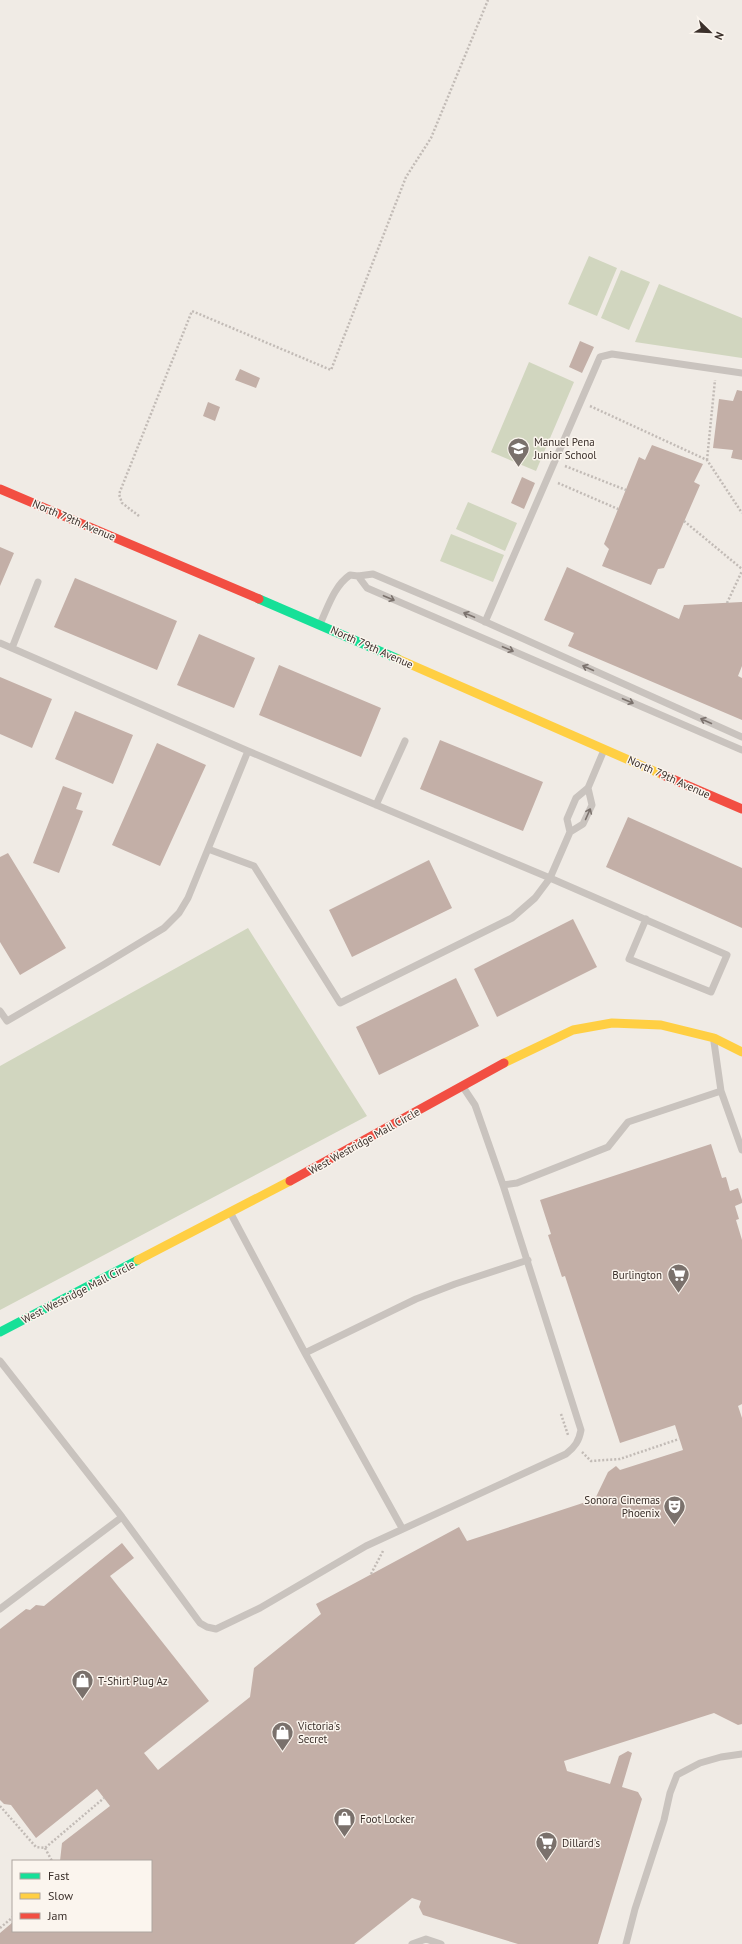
<svg xmlns="http://www.w3.org/2000/svg" width="742" height="1944" font-family="'PT Sans',sans-serif">
  <style>
    .green { fill: #d1d6bf }
    .building { fill: #c3afa7 }
    .lines { fill: none; stroke-linecap: round; stroke-linejoin: round }
    .path { stroke: #c2bbb6; stroke-width: 2.5; stroke-dasharray: 2 2; stroke-linecap: butt }
    .lane { stroke: #c9c3be; stroke-width: 7 }
    .fast { stroke: #16e098; stroke-width: 9 }
    .slow { stroke: #ffcf43; stroke-width: 9 }
    .jam { stroke: #f24e42; stroke-width: 9 }
    .oneway { stroke: #7b726d }
    .labels { text-anchor: middle; stroke-width: 3; stroke-linejoin: round; paint-order: stroke }
    .poi-label { font-size: 11px; fill: #3b302b; stroke: #fbf5ee; text-anchor: start }
    .street-label { font-size: 11px; fill: #3b302b; stroke: #fbf5ee }
  </style>
  <rect width="100%" height="100%" fill="#f0ebe5"/>
  <path class="green" d="M589,256l28,12 -20,48 -29,-12z
    M621,270l29,12 -21,48 -28,-12z
    M659,284l83,34v40l-107,-16z
    M529,362l45,20 -38,89 -45,-19z
    M468,502l49,21 -12,28 -49,-22z
    M451,534l53,21 -11,27 -53,-21z
    M248,928l119,188 -367,194v-244z"/>
  <path class="building" d="M580,341l14,6 -12,26 -13,-6z
    M240,369l20,9 -4,10 -21,-8z
    M737,390l5,1v69l-11,-2 2,-8 -20,-2 6,-49 14,2z
    M208,402l12,5 -5,14 -12,-5z
    M652,445l51,19 -9,18 6,3 -36,83 -6,1 -7,16 -49,-19 7,-17 -5,-5 35,-87 6,3z
    M522,477l13,6 -11,26 -13,-6z
    M0,547l14,6 -14,33z
    M567,567l112,52 5,-14 58,-3v64l-4,10 4,2v42l-174,-74 6,-13 -30,-13z
    M75,578l102,43 -20,49 -103,-43z
    M199,634l56,24 -21,50 -57,-23z
    M279,665l102,43 -20,49 -102,-42z
    M0,677l52,22 -20,49 -32,-14z
    M75,711l58,24 -20,49 -58,-25z
    M440,740l103,42 -20,49 -103,-42z
    M157,743l49,22 -46,101 -48,-21z
    M63,786l19,7 -6,16 7,2 -24,62 -26,-10z
    M628,817l114,51v60l-136,-61z
    M8,853l58,95 -46,27 -20,-33v-85z
    M429,860l23,48 -100,49 -23,-47z
    M573,919l24,48 -100,50 -23,-48z
    M456,978l23,48 -100,49 -23,-48z
    M711,1144l11,34 4,-1 4,14 8,-3 4,12v3l-7,3 4,13 -3,1 6,20v164l-4,2 4,12v306l-4,1 -24,-12 -150,48 3,10 43,13 9,-28 9,-5 4,2 -10,34 16,5 4,7 -44,145h-80l-95,-29 -4,-8 2,-6 -9,-3 -58,46h-354v-11l13,-11v9h138v-70h-91l2,-18 48,-37 -13,-17 -61,49 -25,-33 -7,-1 -4,-4v-171l26,-20 4,1 6,-5 8,1 78,-63 12,15 -24,18 99,125 -65,52 14,17 92,-73 4,-29 67,-54 -5,-10 143,-77 8,14 128,-42 13,-27 8,-6 4,4 63,-20 -8,-25 -55,18 -55,-167 -3,1 -14,-42 3,-1 -11,-34z"/>
  <g class="lines">
    <path class="path" d="M590,406l117,54 35,53
      M707,460l8,-80
      M565,466l61,24
      M558,483l60,26
      M139,516l-17,-13 -3,-9 73,-183 139,59 75,-193 25,-39 57,-138
      M684,521l58,48
      M727,603l15,-32
      M561,1414l7,21
      M582,1452l9,9 29,-2 59,-20
      M371,1574l12,-23
      M0,1806l36,41 9,1 59,-50
      M45,1848l7,13
      M0,1928l13,-11"/>
    <path class="lane" d="M358,576l9,12 375,162
      M485,622l115,-265 12,-3 130,19
      M320,624c8,-17 14,-38 30,-49l8,1 15,-2 104,44 265,119
      M0,643l248,108 302,127 -15,20 -23,20 -172,85 -86,-137 -46,-17
      M12,648l26,-66
      M588,788l4,17 -9,19 -13,8 -20,46 177,77 -16,37 -82,-33 17,-40
      M376,805l29,-64
      M570,832l-3,-13 9,-21 12,-10 16,-38
      M0,1011l7,10 96,-56 61,-37 15,-15 9,-15 60,-147
      M714,1042l7,49 21,59
      M503,1185l14,-2 91,-36 20,-25 93,-31
      M231,1214l74,139 97,175
      M305,1353l111,-54 39,-15 73,-24
      M0,1361l122,156 78,106 7,4 9,2 44,-21 106,-62 200,-92c9,-7 13,-13 15,-24l-78,-245 -28,-80 -12,-18
      M0,1609l122,-92
      M412,1944l14,-5 15,5
      M626,1944l9,-35 29,-89 6,-27 7,-18 23,-12 21,-6 21,-3"/>
    <path class="fast" d="M259,599l139,60
      M0,1332l138,-72"/>
    <path class="slow" d="M398,659l265,116
      M504,1063l69,-33 39,-7 49,2 53,13 28,14
      M138,1260l152,-79"/>
    <path class="jam" d="M0,489l259,110
      M663,775l79,34
      M290,1181l214,-118"/>
  </g>
  <defs><path id="oneway-shaft" d="M-6 0H5M1.5-3L5.5 0L1.5 3" fill="none" stroke-width="1.6" stroke-linecap="round" stroke-linejoin="round"/></defs>
  <g class="oneway">
    <use href="#oneway-shaft" transform="translate(389 598) rotate(23)"/>
    <use href="#oneway-shaft" transform="translate(469 615) rotate(-157)"/>
    <use href="#oneway-shaft" transform="translate(508 649) rotate(23)"/>
    <use href="#oneway-shaft" transform="translate(588 668) rotate(-156)"/>
    <use href="#oneway-shaft" transform="translate(628 701) rotate(23)"/>
    <use href="#oneway-shaft" transform="translate(706 721) rotate(-156)"/>
    <use href="#oneway-shaft" transform="translate(588 814) rotate(-66)"/>
  </g>
  <defs>
    <symbol id="school-pin" viewBox="-11 -11 22 30"><path d="M0 17L-7.5 6A9.5 9.5 0 1 1 7.5 6Z" fill="#7a716c" stroke="#fbf5ee"/><path d="M0-5L7-2L0 1L-7-2ZM-4 1L0 2.5L4 1V4Q0 6-4 4Z" fill="#fff"/></symbol>
    <symbol id="supermarket-pin" viewBox="-11 -11 22 30"><path d="M0 17L-7.5 6A9.5 9.5 0 1 1 7.5 6Z" fill="#7a716c" stroke="#fbf5ee"/><path d="M-6-5.5h2.5l.6 2H6L4.5 2H-2.5L-4.4-4H-6ZM-1.5 3.2a1.3 1.3 0 1 0 .1 0ZM3 3.2a1.3 1.3 0 1 0 .1 0Z" fill="#fff"/></symbol>
    <symbol id="theatre-pin" viewBox="-11 -11 22 30"><path d="M0 17L-7.5 6A9.5 9.5 0 1 1 7.5 6Z" fill="#7a716c" stroke="#fbf5ee"/><path d="M-5-5.5Q0-4 5-5.5V0Q5 5 0 6Q-5 5-5 0ZM-3.3-2.5H-1v1.5H-3.3ZM1-2.5H3.3v1.5H1ZM-2.8 1Q0 5.5 2.8 1Z" fill="#fff"/></symbol>
    <symbol id="shop-pin" viewBox="-11 -11 22 30"><path d="M0 17L-7.5 6A9.5 9.5 0 1 1 7.5 6Z" fill="#7a716c" stroke="#fbf5ee"/><path d="M-5-2.5h2.3a2.7 3.5 0 0 1 5.4 0H5L5.5 6h-11ZM-1.5-2.5h3a1.5 2.3 0 0 0-3 0Z" fill="#fff"/></symbol>
  </defs>
  <g fill-rule="evenodd">
    <use href="#school-pin" x="506" y="436" width="25" height="34"/>
    <use href="#supermarket-pin" x="666" y="1262" width="25" height="34"/>
    <use href="#theatre-pin" x="662" y="1494" width="25" height="34"/>
    <use href="#shop-pin" x="70" y="1668" width="25" height="34"/>
    <use href="#shop-pin" x="270" y="1720" width="25" height="34"/>
    <use href="#shop-pin" x="332" y="1806" width="25" height="34"/>
    <use href="#supermarket-pin" x="534" y="1830" width="25" height="34"/>
  </g>
  <g class="labels">
    <g class="poi-label">
      <text x="534" y="446">Manuel Pena<tspan x="534" dy="13">Junior School</tspan></text>
      <text x="662" y="1279" text-anchor="end">Burlington</text>
      <text x="660" y="1504" text-anchor="end">Sonora Cinemas<tspan x="660" dy="13">Phoenix</tspan></text>
      <text x="98" y="1685">T-Shirt Plug Az</text>
      <text x="298" y="1730">Victoria's<tspan x="298" dy="13">Secret</tspan></text>
      <text x="360" y="1823">Foot Locker</text>
      <text x="562" y="1847">Dillard's</text>
    </g>
    <g class="street-label">
      <text transform="translate(74 520) rotate(23)" y="4">North 79th Avenue</text>
      <text transform="translate(372 647) rotate(24)" y="4">North 79th Avenue</text>
      <text transform="translate(669 777) rotate(24)" y="4">North 79th Avenue</text>
      <text transform="translate(364 1141) rotate(-29)" y="4">West Westridge Mall Circle</text>
      <text transform="translate(78 1292) rotate(-27)" y="4">West Westridge Mall Circle</text>
    </g>
  </g>
  <rect x="12" y="1860" width="140" height="72" fill="#fbf5ee" stroke="#aea6a0"/>
  <rect x="20" y="1873" width="20" height="6" fill="#16e098" stroke="#aea6a0"/>
  <text x="48" y="1880" font-size="12" fill="#3b302b">Fast</text>
  <rect x="20" y="1893" width="20" height="6" fill="#ffcf43" stroke="#aea6a0"/>
  <text x="48" y="1900" font-size="12" fill="#3b302b">Slow</text>
  <rect x="20" y="1913" width="20" height="6" fill="#f24e42" stroke="#aea6a0"/>
  <text x="48" y="1920" font-size="12" fill="#3b302b">Jam</text>
  <g transform="translate(710 32) rotate(113)" stroke="#fbf5ee" stroke-width="3" paint-order="stroke">
  <path d="M0-3L7 15L0 10L-7 15Z" fill="#3b302b"/>
  <text y="-6" font-size="11" font-weight="bold" text-anchor="middle" fill="#3b302b">N</text>
  </g>
</svg>
